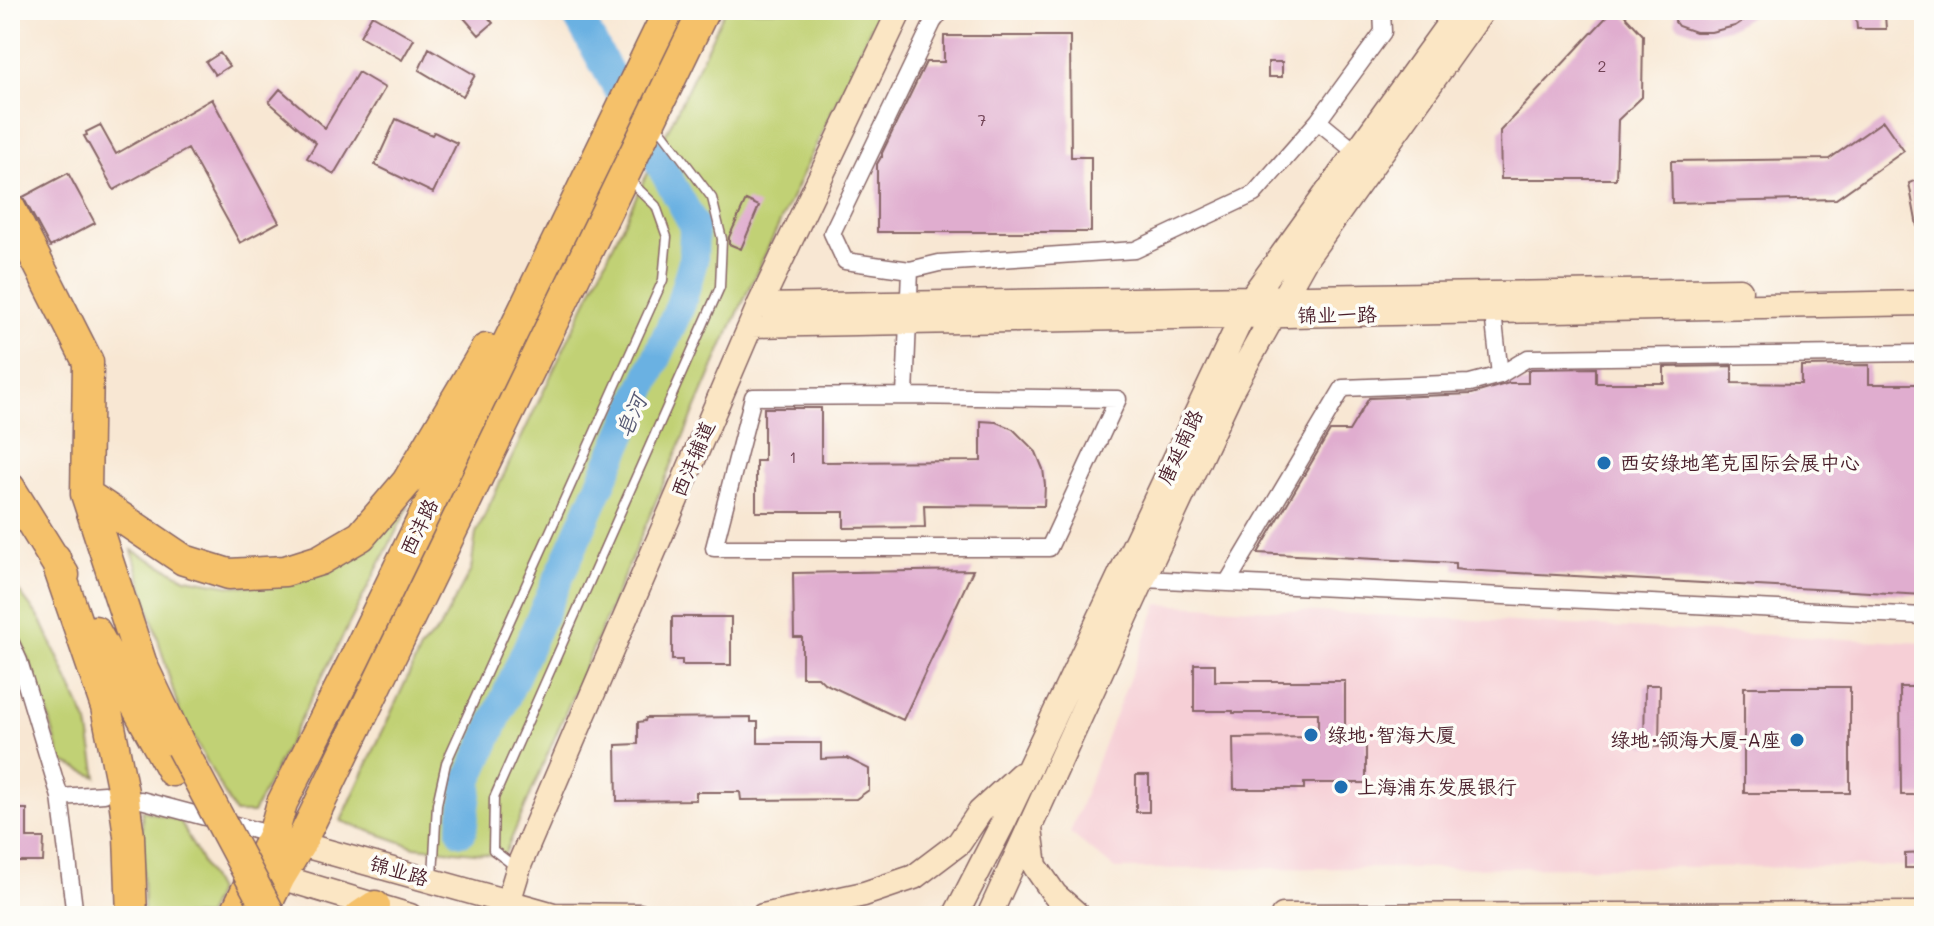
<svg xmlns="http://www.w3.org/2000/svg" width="1934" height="926" font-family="Mali,'LXGW WenKai TC',sans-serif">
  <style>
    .built { fill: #f6cfd6 }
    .green { fill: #c1d174; stroke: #867850; stroke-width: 2 }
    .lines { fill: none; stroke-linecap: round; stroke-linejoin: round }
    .river { stroke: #6bb1e2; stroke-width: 30 }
    .building { fill: #e0adcf }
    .lane-casing { stroke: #876566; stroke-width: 11 }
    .street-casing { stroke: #876566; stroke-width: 19 }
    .secondary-casing { stroke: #876566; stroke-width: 27 }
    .highway-casing { stroke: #876566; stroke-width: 33 }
    .lane { stroke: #fff; stroke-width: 8 }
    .street { stroke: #fff; stroke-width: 16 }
    .secondary { stroke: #fbe6c4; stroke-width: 24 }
    .highway { stroke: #f5c16b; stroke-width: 30 }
    .highway-bridge-casing { stroke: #876566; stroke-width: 33; stroke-linecap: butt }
    .highway-bridge { stroke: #f5c16b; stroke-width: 30 }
    .poi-dot { fill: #1f6fb2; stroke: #fdfcf7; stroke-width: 3 }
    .labels { text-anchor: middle; stroke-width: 7; stroke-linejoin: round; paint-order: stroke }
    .number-label { font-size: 16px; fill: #704254 }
    .street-label { font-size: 20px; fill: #4a1f2b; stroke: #fdfcf7 }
    .poi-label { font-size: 20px; fill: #4a1f2b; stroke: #fdfcf7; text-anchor: start }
    .water-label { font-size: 22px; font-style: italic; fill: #575974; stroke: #fdfcf7 }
  </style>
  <rect width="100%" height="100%" fill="#fdfcf7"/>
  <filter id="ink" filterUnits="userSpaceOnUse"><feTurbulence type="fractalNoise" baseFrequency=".0125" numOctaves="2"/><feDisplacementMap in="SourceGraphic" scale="16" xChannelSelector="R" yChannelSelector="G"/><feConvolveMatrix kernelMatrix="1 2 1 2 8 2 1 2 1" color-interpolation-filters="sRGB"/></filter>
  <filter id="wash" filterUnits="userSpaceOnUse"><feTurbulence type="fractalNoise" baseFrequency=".006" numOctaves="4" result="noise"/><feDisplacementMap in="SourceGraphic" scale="32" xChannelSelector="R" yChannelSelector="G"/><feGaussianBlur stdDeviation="1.8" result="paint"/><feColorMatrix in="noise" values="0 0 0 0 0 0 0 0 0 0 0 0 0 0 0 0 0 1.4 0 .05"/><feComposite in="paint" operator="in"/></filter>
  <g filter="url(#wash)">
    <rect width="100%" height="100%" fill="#f8e7d3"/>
    <path class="built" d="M1158,604l766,39v223l-809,3 -45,-36z"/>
    <path class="green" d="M725,10h154l-157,337 -218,509 -89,-9 -74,-26 80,-173 18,-19 32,-59 5,-37z
      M409,506l-156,307h-18l-56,-102 -47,-161 54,28 47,8 65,-3 57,-28z
      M10,580l31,40 47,104 9,53 -36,-16 -13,-48 -28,-75 -10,-19z
      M142,810l38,11 37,70 -11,25h-62z"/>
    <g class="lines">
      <path class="river" d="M462,831l7,-52 211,-473 13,-45 1,-36 -120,-215"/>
    </g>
    <g id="blocks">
      <path class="building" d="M457,10h25l11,13 -14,12z
        M1613,10h7l23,25 -1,62 -24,23 -2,59h-115l-1,-48z
        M1676,10h83l-24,16 -24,6h-16l-17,-6 -3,-4z
        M1862,10h21v5h2l1,14h-29l-1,-13h6z
        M372,15l42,24 -12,21 -42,-24z
        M944,36h126l1,121h20v75h-214v-68l4,-7h1v-4l44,-91h18z
        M429,48l46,27 -12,21 -44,-26z
        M220,53l9,13 -14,9 -9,-13z
        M1268,62h14v15h-14z
        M358,72l27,16 -51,86 -27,-16 9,-15 -47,-41 11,-13 45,39z
        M212,99l67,123 -39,21 -52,-94 -74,41 -30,-54 3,-1 -1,-3 14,-7 16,29z
        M396,119l36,16 2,-3 23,11 -24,50 -58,-28z
        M1883,121l21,30 -68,48 -164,4 -1,-42 158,-2z
        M68,173l27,50 -45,24 -27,-50z
        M1924,177v49h-7l-8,-43z
        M746,200l13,6 -18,43 -12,-5v-7z
        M1869,365v19h55v211l-461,-25 -8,-1v-6l-197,-10 72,-122h19l20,-33 103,-4 37,-11h19v-12l3,-2 65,-1v15h68v-16l68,-1v17l69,1v-18z
        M764,408h57v54l160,-1v-40l15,1 17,7 23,23 7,17 2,16 -1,21 -120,-1 1,22 -81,1v-16h-88v-51h8z
        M973,570l-70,150 -79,-37 -6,-6h-16v-40h-8l-1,-64z
        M672,617h59v48h-49v-5h-10z
        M1194,664h21v17h130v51h21v51h-62v6h-70l-1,-51 85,-1v-24h-85v-2h-39z
        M1645,685h15l-1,62 -15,-1z
        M1744,687h106v106h-106z
        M1900,687h24v108h-23z
        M751,717v5h7v21h63v16l26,-1 22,11v21l-13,9 -115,1 -1,-8h-44v8l-79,1 -1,-56 22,-1v-22l7,-1 1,-3z
        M1136,775h13v37h-13z
        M10,809h17v29h17l-1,24h-25v-6h-8z
        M1924,853v15h-19v-14z"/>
    </g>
  </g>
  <g filter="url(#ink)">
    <use href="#blocks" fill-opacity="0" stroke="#876566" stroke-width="2"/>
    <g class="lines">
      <defs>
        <path id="lane" d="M517,868l-24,-18 1,-52 226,-511 2,-48 -10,-41 -55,-73
          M433,876l4,-72 9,-41 217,-483 4,-43 -11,-31 -28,-27"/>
        <path id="street" d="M942,10l-9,12 -101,211 13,28 65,9 29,-7 196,-13 119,-56 64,-73 65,-89 -1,-22
          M1318,121l39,32
          M1492,304l8,71
          M905,396l213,3 -69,149h-335l39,-151 152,-1 5,-126
          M1143,579l781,37
          M1227,583l116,-195 127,-5 30,-8 28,-17 396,-5
          M10,641l9,20 41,136 15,119
          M60,797l44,-3
          M141,800l132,35"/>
        <path id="secondary" d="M759,306l981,-16
          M751,325l1173,-22
          M1030,828l5,38 20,29 24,21
          M300,844l254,71 85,1
          M280,877l130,39
          M504,916l16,-53 239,-557 141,-296
          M763,916l101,-22 50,-17 45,-34 21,-31 40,-37
          M955,916l50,-97 246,-521 208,-288
          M989,916l154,-337 89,-190 72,-128 179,-251
          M1283,916l641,-2"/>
        <path id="highway" d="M10,208l78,154 -2,132 56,171 39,82
          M10,488l54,87
          M86,494l98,66 45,14 56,-3 35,-11 41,-24 46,-54 79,-133
          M55,558l51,149 17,85 6,44 3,80
          M95,631l77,140
          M234,916l39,-81 9,-32 72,-143 315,-650
          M261,916l19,-39 20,-33 404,-834
          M360,916l15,-10"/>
      </defs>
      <use href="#lane" class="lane-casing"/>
      <use href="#street" class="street-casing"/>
      <use href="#secondary" class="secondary-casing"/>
      <use href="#highway" class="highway-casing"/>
      <use href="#lane" class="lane"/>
      <use href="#street" class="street"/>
      <use href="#secondary" class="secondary"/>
      <use href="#highway" class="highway"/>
      <defs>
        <path id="highway-bridge" d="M181,747l90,169"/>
      </defs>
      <use href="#highway-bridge" class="highway-bridge-casing"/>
      <use href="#highway-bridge" class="highway-bridge"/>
    </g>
  </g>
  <g class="poi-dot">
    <circle cx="1604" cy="463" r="8"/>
    <circle cx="1311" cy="735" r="8"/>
    <circle cx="1797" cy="740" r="8"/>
    <circle cx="1341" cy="787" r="8"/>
  </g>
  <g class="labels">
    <g class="number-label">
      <text x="1602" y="72">2</text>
      <text x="982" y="126">7</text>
      <text x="793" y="463">1</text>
    </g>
    <g class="street-label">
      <text transform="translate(1337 315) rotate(-1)" y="7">锦业一路</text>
      <text transform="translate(1180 447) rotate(-65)" y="7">唐延南路</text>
      <text transform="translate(693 459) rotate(-67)" y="7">西沣辅道</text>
      <text transform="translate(419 527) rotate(-64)" y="7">西沣路</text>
      <text transform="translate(399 871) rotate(16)" y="7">锦业路</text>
    </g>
    <g class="poi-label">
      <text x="1620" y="470">西安绿地笔克国际会展中心</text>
      <text x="1327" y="742">绿地·智海大厦</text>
      <text x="1781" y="747" text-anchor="end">绿地·领海大厦-A座</text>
      <text x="1357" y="794">上海浦东发展银行</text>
    </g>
    <g class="water-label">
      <text transform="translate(631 416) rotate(-66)" y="8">皂河</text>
    </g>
  </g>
  <rect width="1934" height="926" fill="none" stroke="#fdfcf7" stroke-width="40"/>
</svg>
